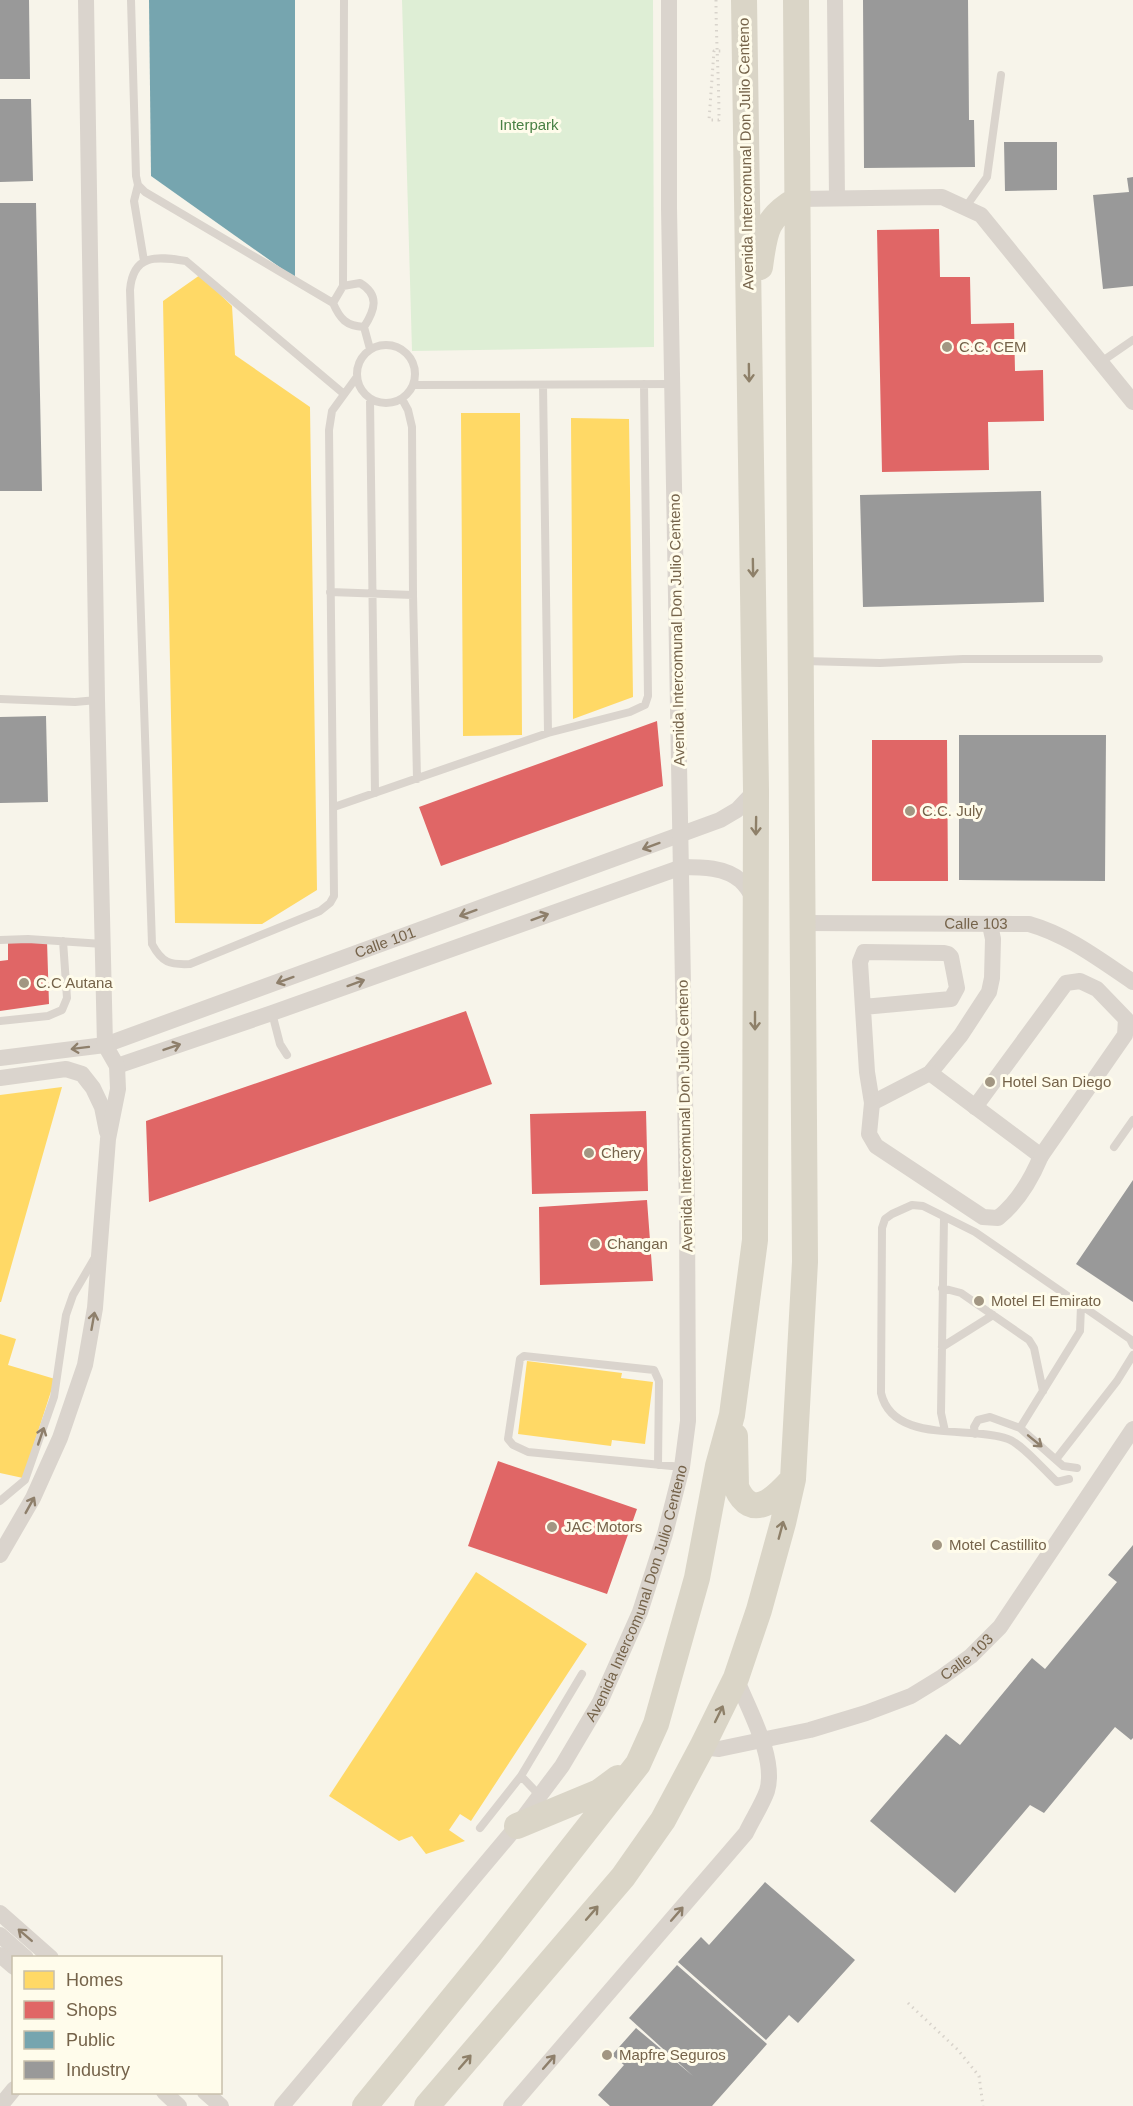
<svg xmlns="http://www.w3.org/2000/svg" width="1133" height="2106" font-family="Arial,sans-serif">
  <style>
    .green { fill: #deeed5 }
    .homes { fill: #ffd966 }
    .shops { fill: #e06666 }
    .public { fill: #76a5af }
    .industry { fill: #999 }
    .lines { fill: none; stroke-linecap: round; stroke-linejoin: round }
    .path { stroke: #d8d3cb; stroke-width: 3; stroke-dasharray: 1.5 4.5; stroke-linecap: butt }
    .service { stroke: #dad4cd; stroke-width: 8 }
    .minor { stroke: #dad4cd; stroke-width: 16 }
    .primary { stroke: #dad5c7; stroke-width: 26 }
    .oneway { stroke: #8e8069 }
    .oneway2 { stroke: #8e7f6b }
    .poi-dot { fill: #a29682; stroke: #fffceb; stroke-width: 2 }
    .labels { text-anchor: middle; stroke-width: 6; stroke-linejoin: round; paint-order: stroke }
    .park-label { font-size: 15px; fill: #498144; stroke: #fffceb }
    .street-label { font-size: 15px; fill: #75634a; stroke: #fffceb }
    .poi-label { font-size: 15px; fill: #75634a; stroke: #fffceb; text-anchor: start }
  </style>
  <rect width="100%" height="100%" fill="#f7f4ea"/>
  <path class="green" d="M402,0h251l1,347 -242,4z"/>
  <path class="homes" d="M200,275l32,31 3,49 75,52 7,483 -55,34 -87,-1 -12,-622z
    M461,413h59l2,322 -59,1z
    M571,418l58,1 4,278 -60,22z
    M62,1087l-61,215h-1v-207z
    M0,1334l16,5 -8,26 47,14 -32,99 -23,-5z
    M527,1361l95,12 -1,5 32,4 -8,62 -33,-4 -1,6 -93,-12z
    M476,1572l111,72 -116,177 -11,-7 -11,16 16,11 -39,13 -14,-18 -13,5 -70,-45z"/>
  <path class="shops" d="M939,229l1,48h30l1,47 43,-1 1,48 28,-1 1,51 -56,1 1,48 -107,2 -5,-242z
    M657,721l6,65 -222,80 -22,-59z
    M872,740h75l1,141h-76z
    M8,941h39l2,63 -49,7v-50l8,-1z
    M466,1011l26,73 -343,118 -3,-81z
    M646,1111l2,80 -116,3 -2,-80z
    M647,1200l6,81 -113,4 -1,-78z
    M498,1461l139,48 -30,85 -139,-48z"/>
  <path class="public" d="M149,0h146v278l-144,-102z"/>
  <path class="industry" d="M0,0h29l1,79h-30z
    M863,0h105l1,120h5l1,47 -111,1z
    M0,99h31l2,82 -33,1z
    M1004,142h53v48l-52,1z
    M1133,177v109l-30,3 -10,-94 36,-3 -2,-14z
    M0,203h36l6,288h-42z
    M1041,491l3,111 -181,5 -3,-112z
    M46,716l2,86 -48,1v-86z
    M959,735h147l-1,146 -146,-1z
    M1133,1180v122l-57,-38z
    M1133,1545v193l-2,2 -16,-13 -71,86 -14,-8 -75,88 -85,-72 76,-87 14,11 72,-87 13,11 72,-87 -9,-7z
    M765,1882l90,78 -57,63 -9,-8 -23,25 -88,-78 23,-25 8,8z
    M677,1965l90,79 -55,62h-102l-12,-11 26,-30 -12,-10 24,-27 57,48 -64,-58z"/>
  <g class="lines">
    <path class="path" d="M716,0c0,40 3,80 3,120h-10l5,-69h10
      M908,2003l50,47 21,26 4,30"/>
    <path class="service" d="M131,0l5,176 2,9 7,7 188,111
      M344,0l-1,286 -10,17c7,16 13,23 31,24
      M138,185l-4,16 10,60
      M965,208l22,-31 14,-102
      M343,286l17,-3c20,12 15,27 4,44l6,22
      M357 374a29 29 0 1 1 58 0a29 29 0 1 1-58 0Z
      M1101,362l32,-22
      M413,385l259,-1
      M543,385l5,348
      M344,394l-158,-133c-30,-5 -53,-7 -56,29l22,654c10,19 18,21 38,20l130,-53 10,-8 4,-7 -5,-466 3,-19 24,-33
      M370,399l5,394
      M402,399l6,11 4,17 1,168 4,184
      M330,592l83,3
      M804,661l76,2 83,-4h136
      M0,699l75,3 22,-2
      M334,807l214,-74 82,-21 15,-7 3,-9 -4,-312
      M0,940l28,-1 75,5
      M272,1013l8,31 7,11
      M0,1021l48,-5 14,-6 5,-12 -4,-57
      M1114,1147l19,-27
      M944,1217l-3,196 4,18
      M942,1288l19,5 68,47 5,8 9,43
      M942,1347l51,-32
      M1020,1428l60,-97 1,-25
      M975,1434l-1,-7 4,-7 12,-3 30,11 43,38 14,2
      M1057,1458l60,-77 16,-26
      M658,1465l1,-84 -5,-11 -130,-14 -4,3 -12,80 5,6 15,7 154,15
      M1069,1479l-12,3c-12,-11 -35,-38 -49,-43 -37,-14 -115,6 -127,-46l1,-165 3,-9 7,-5 20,-9 11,1 52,26 155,107 3,6
      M0,1501l25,-21 29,-83 12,-82 7,-20 21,-36
      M542,1798l-21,-22 61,-102
      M480,1828l41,-52"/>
    <g class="minor">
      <path d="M835,0l2,198"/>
      <path d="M798,199l144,-2 39,18 152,187"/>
      <path id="s1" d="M802,923l227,1c39,11 71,36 104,58"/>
      <path d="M863,1007l88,-8 6,-11 -6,-31 -3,-3 -4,-1 -80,-1 -4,10 7,110 5,31 58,-30 31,-38 28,-43 3,-14 1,-39 -3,-14"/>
      <path id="s2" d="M0,1058l105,-13 615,-225 17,-10 19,-20"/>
      <path d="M117,1066l155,-53 410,-146c19,0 44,0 59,14 6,5 10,13 14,20"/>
      <path d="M0,1078l66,-9 16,5 11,14 9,19 5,25"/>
      <path d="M872,1103l-3,31 7,12 107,71 15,1c20,-16 33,-38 43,-62l-111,-83"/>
      <path d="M975,1107l91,-124 14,-2 17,8 29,30 -1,16 -84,121"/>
      <path d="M0,1555l33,-57 27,-60 25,-73 10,-57 13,-169 10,-50 -1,-23 -12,-21 -8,-345 -11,-700"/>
      <path id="s3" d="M702,1747l17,2 43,-9 48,-10 56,-17 45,-17 31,-19 29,-21 29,-29 133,-198"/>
      <path d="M0,1913l51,45"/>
      <path d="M0,1935l26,23"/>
      <path d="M0,1955l14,12"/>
      <path d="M164,2092l15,14"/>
      <path d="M205,2092l16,14"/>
      <path d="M0,2106l14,-17"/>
      <path id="s4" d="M282,2106l235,-280 45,-60 38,-64 40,-90 25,-78 17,-67 6,-46 -1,-214 -18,-999v-208"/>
      <path d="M511,2106l235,-273c6,-13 16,-28 21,-42 10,-33 -19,-82 -31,-113"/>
    </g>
    <path class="primary" d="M760,267c5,-36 5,-49 38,-68
      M735,1436l1,51c16,36 40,11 57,-8
      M517,1826l82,-34 19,-14
      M365,2106l124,-152 149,-190 18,-40 41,-146 21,-112 14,-51 23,-175 1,-450 -12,-790
      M427,2106l196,-229 40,-57 39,-73 34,-69 23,-68 24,-87 10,-44 12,-217 -9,-1262"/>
  </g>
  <defs><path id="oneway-shaft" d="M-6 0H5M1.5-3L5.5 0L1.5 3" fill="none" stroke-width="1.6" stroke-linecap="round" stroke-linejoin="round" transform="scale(1.5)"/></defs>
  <g class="oneway">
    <use href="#oneway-shaft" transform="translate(749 373) rotate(89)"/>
    <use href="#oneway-shaft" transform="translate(753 568) rotate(89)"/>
    <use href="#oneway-shaft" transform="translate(756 826) rotate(91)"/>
    <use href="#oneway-shaft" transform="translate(755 1021) rotate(90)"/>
    <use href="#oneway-shaft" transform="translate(781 1530) rotate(-75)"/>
    <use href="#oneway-shaft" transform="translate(719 1714) rotate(-64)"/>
    <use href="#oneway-shaft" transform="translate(592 1913) rotate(-49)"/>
    <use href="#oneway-shaft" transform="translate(465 2062) rotate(-49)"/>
  </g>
  <g class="oneway2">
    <use href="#oneway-shaft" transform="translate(651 846) rotate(160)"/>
    <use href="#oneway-shaft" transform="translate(468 913) rotate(160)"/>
    <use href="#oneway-shaft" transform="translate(540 917) rotate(-20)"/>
    <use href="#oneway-shaft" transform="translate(285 980) rotate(160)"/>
    <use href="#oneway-shaft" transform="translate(356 983) rotate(-20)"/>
    <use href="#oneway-shaft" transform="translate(172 1047) rotate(-19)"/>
    <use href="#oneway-shaft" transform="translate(80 1048) rotate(173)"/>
    <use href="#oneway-shaft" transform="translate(93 1321) rotate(-80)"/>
    <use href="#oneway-shaft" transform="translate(41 1436) rotate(-71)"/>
    <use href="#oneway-shaft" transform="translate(1035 1441) rotate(39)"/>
    <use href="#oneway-shaft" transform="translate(30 1505) rotate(-61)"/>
    <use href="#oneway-shaft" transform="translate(677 1914) rotate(-49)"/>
    <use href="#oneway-shaft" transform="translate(25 1935) rotate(-139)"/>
    <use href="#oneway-shaft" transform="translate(549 2062) rotate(-49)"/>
  </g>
  <g class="poi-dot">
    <circle cx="947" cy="347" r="6"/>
    <circle cx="910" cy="811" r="6"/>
    <circle cx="24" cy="983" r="6"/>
    <circle cx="990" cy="1082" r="6"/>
    <circle cx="589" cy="1153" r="6"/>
    <circle cx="595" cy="1244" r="6"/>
    <circle cx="979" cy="1301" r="6"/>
    <circle cx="552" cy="1527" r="6"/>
    <circle cx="937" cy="1545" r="6"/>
    <circle cx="607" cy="2055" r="6"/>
  </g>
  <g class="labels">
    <g class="park-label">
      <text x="529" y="130">Interpark</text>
    </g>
    <g class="street-label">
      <text transform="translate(746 154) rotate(-91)" y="5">Avenida Intercomunal Don Julio Centeno</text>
      <text transform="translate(677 630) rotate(-91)" y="5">Avenida Intercomunal Don Julio Centeno</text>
      <text dy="5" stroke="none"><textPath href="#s1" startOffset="174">Calle 103</textPath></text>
      <text dy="5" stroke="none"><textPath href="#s2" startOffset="404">Calle 101</textPath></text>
      <text transform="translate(685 1116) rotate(-91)" y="5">Avenida Intercomunal Don Julio Centeno</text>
      <text dy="5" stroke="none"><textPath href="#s4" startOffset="630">Avenida Intercomunal Don Julio Centeno</textPath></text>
      <text dy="5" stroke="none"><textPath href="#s3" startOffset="285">Calle 103</textPath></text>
    </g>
    <g class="poi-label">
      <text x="959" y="352">C.C. CEM</text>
      <text x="922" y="816">C.C. July</text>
      <text x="36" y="988">C.C Autana</text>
      <text x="1002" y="1087">Hotel San Diego</text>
      <text x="601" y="1158">Chery</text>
      <text x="607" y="1249">Changan</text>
      <text x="991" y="1306">Motel El Emirato</text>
      <text x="564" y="1532">JAC Motors</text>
      <text x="949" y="1550">Motel Castillito</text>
      <text x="619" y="2060">Mapfre Seguros</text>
    </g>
  </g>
  <rect x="12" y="1956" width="210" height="138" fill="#fffceb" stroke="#c8bfab" stroke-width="1.5"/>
  <rect x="24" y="1971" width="30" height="18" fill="#ffd966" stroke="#c8bfab" stroke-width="1.5"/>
  <text x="66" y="1986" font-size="18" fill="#75634a">Homes</text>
  <rect x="24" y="2001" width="30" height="18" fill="#e06666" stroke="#c8bfab" stroke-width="1.5"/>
  <text x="66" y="2016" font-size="18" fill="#75634a">Shops</text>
  <rect x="24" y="2031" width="30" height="18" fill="#76a5af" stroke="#c8bfab" stroke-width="1.5"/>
  <text x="66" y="2046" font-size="18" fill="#75634a">Public</text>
  <rect x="24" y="2061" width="30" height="18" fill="#999999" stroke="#c8bfab" stroke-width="1.5"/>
  <text x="66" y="2076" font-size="18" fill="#75634a">Industry</text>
</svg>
